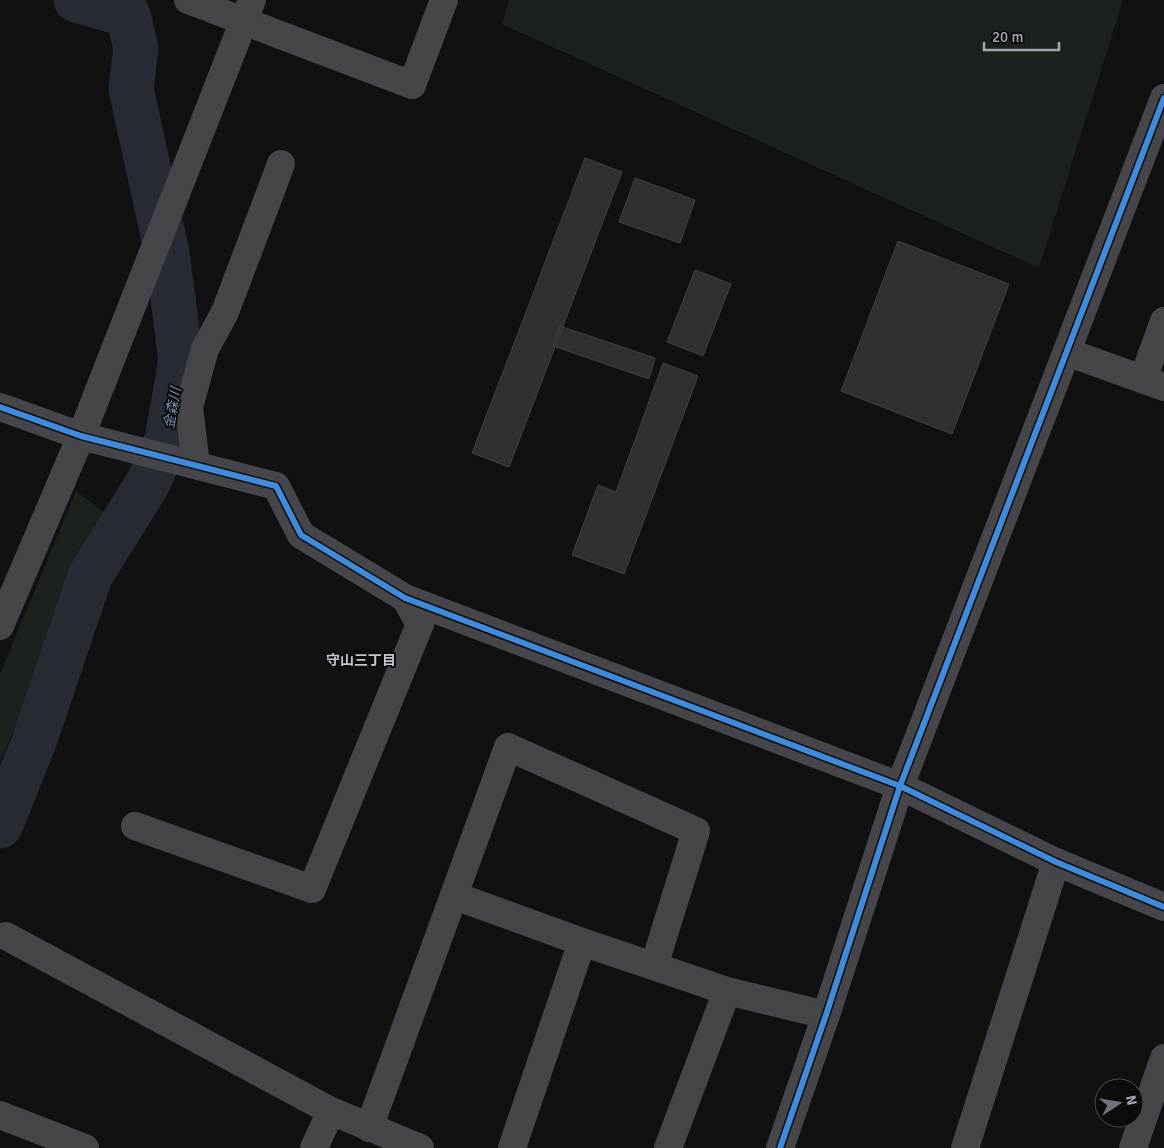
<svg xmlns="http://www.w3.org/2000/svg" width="1164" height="1148" font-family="Signika,'Noto Sans JP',sans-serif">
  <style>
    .green { fill: #1b221d }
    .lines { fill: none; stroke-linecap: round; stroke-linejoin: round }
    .river { stroke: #272c34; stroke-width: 45 }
    .building { fill: #303032; stroke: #404146 }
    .minor { stroke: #46464a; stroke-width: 28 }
    .tertiary { stroke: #46464a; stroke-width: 28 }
    .cycleway-casing { stroke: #0c0c0d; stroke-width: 9 }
    .cycleway { stroke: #408adc; stroke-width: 6 }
    .labels { text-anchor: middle; stroke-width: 4; stroke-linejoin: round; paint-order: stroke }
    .water-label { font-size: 14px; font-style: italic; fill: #798bae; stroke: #0c0c0d }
    .neighbourhood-label { font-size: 14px; font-weight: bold; fill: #c3c4cf; stroke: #0c0c0d }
  </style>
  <rect width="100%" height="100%" fill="#111112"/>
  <path class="green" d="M509,0h614l-84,268 -537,-244z
    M76,491l32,24 -108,247v-88z"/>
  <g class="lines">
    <path class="river" d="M0,826l34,-84 56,-166 58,-93 19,-43 14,-80 -14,-107 -36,-164 5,-41 -8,-33 -52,-15"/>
  </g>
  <path class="building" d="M585,158l37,14 -113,295 -37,-14z
    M635,178l60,22 -15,43 -61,-21z
    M898,241l111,43 -57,150 -111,-43z
    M695,270l36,14 -28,72 -36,-14z
    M560,326l95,32 -6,21 -96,-33z
    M663,363l35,13 -74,198 -52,-19 26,-70 18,7z"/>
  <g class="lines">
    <path class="minor" d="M188,0l224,85 32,-85
      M1067,352l97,35
      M1143,379l21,-58
      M0,407l81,29 195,50 25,49 104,63 495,188
      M196,465l-7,-58 16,-58 20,-37 56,-148
      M135,826l177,63 108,-265 -15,-26
      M455,896l127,46 145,49 99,24
      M6,936l325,175 89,37
      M0,1115l85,33
      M369,1128l139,-381 188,84 -42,135
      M314,1148l17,-37
      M512,1148l70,-206
      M668,1148l59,-157
      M965,1148l91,-286
      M1133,1148l31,-90"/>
    <path class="tertiary" d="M0,626l81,-190 171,-436
      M900,786l156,76 108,45
      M780,1148l46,-133 74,-229 264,-688"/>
    <defs>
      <path id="cycleway" d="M0,407l81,29 195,50 25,49 104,63 495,188 156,76 108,45
        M780,1148l46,-133 74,-229 264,-688"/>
    </defs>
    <use href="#cycleway" class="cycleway-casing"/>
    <use href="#cycleway" class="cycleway"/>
  </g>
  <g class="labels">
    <g class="water-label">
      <text transform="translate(172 408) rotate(-80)" y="5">金森川</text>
    </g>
    <g class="neighbourhood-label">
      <text x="361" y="665">守山三丁目</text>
    </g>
  </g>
  <g transform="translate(1119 1103) rotate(78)"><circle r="24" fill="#0c0c0d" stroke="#48494f"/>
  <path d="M0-4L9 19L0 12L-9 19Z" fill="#6f717b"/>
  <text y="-8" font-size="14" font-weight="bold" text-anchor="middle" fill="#a2a4b3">N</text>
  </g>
  <path d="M984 42v8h75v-8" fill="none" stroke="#a2a4b3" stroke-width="2.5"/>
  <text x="992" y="42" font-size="15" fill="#a2a4b3" stroke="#0c0c0d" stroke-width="4" paint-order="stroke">20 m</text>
</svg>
